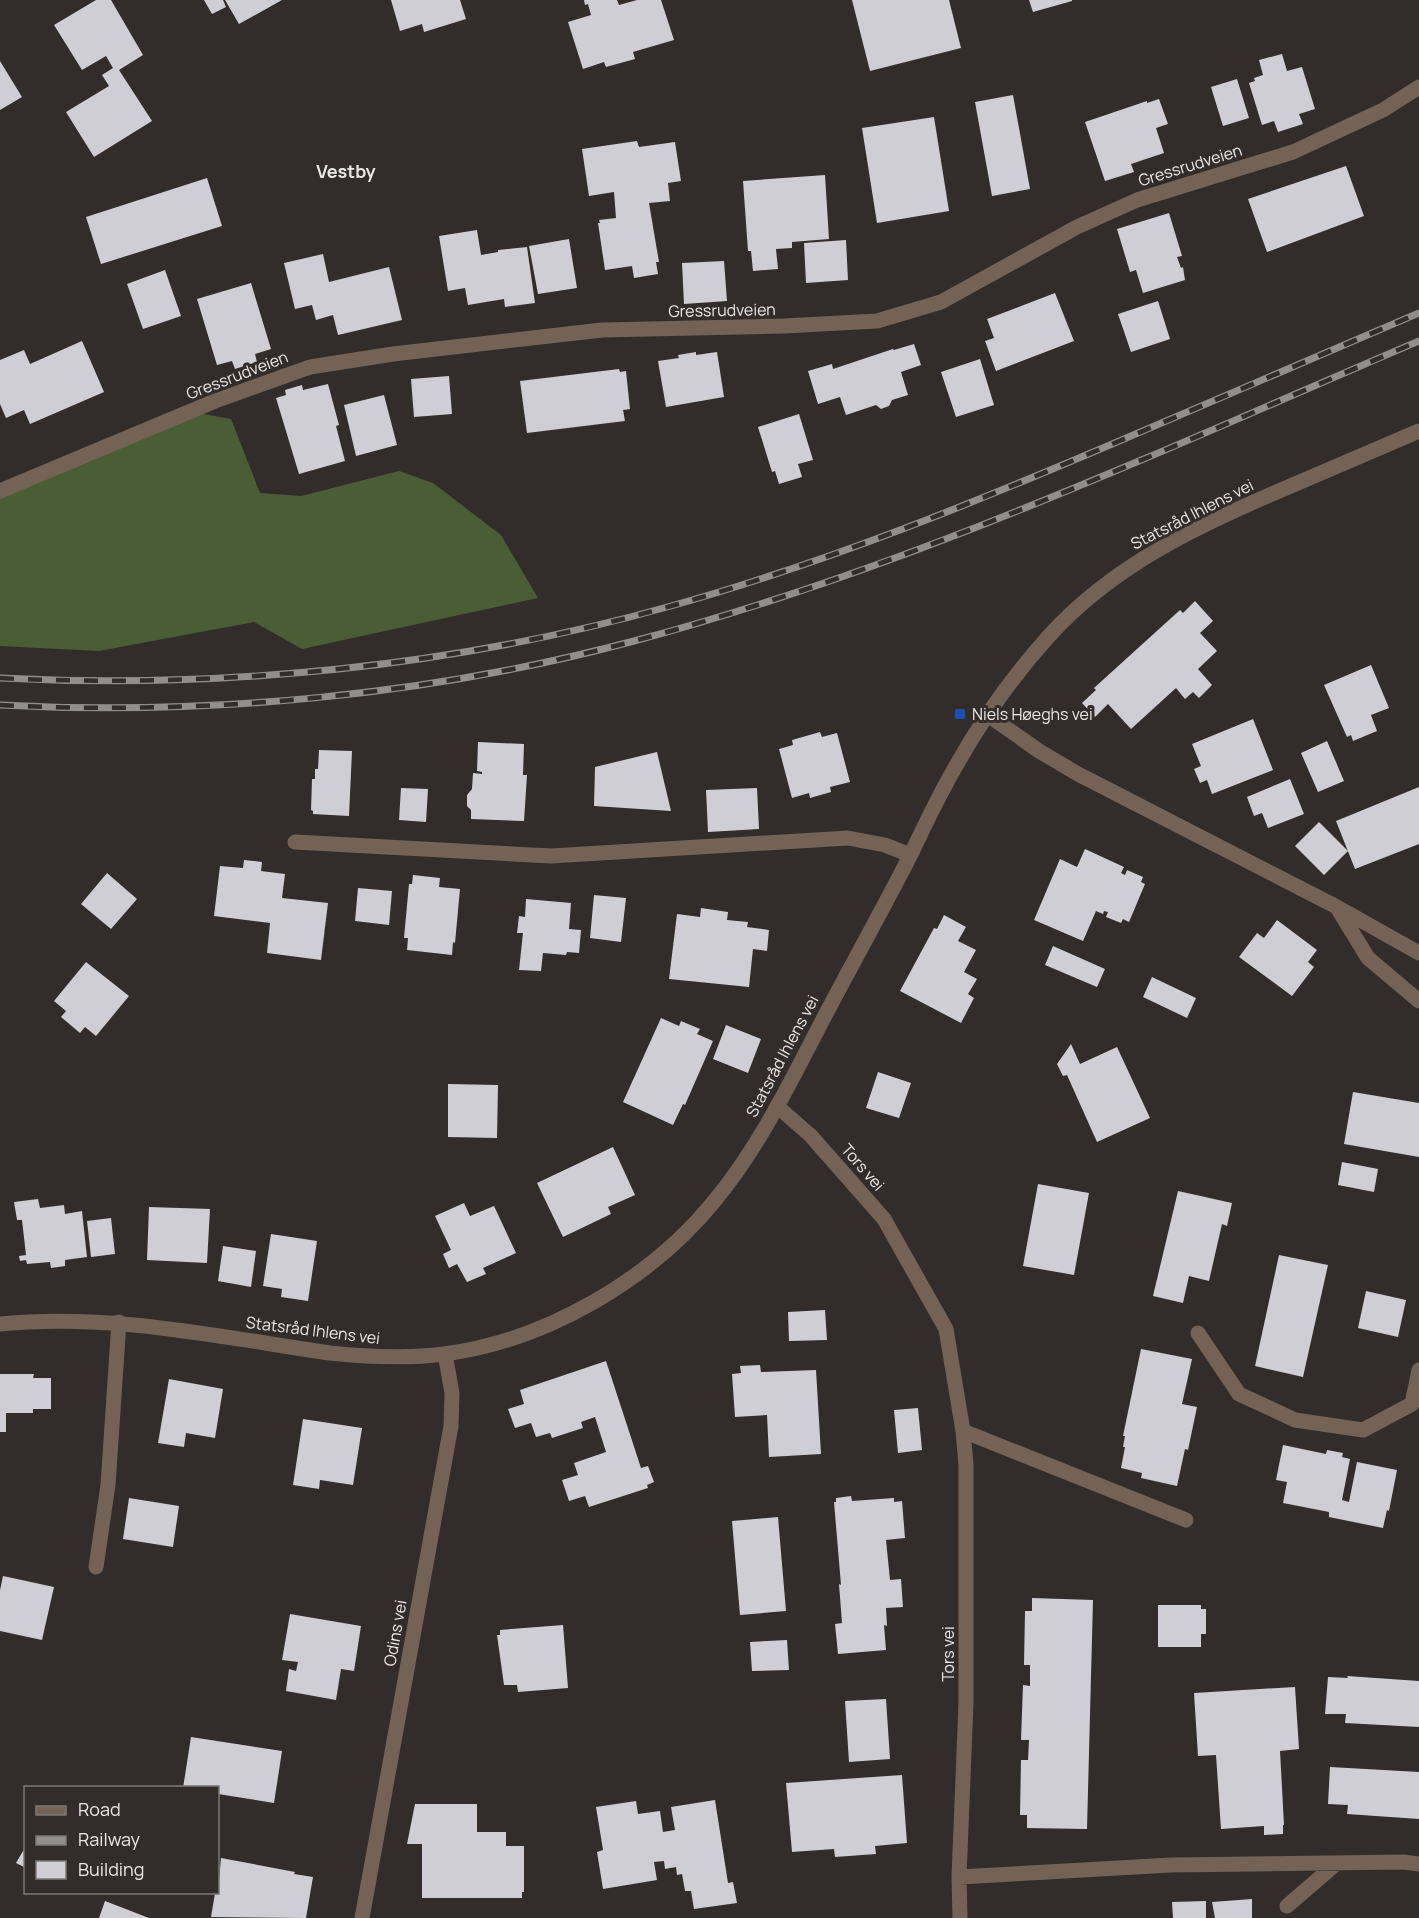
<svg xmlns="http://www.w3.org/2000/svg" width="1419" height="1918" font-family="Manrope,sans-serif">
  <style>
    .forest { fill: #495e35 }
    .building { fill: #d0ced5 }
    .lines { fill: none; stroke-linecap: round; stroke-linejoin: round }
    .minor { stroke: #746355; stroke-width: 15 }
    .rail-casing { stroke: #928e8c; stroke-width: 7 }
    .rail { stroke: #322d2b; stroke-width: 4.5; stroke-dasharray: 14; stroke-linecap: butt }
    .transit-dot { fill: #1a4fb4; stroke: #322d2b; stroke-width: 2 }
    .labels { text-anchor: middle; stroke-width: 6; stroke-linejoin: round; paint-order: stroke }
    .street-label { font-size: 16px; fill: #ebe8e6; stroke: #322d2b }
    .poi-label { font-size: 16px; fill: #ebe8e6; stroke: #322d2b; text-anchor: start }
    .neighbourhood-label { font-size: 18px; font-weight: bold; fill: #ebe8e6; stroke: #322d2b }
  </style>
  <rect width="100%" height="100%" fill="#322d2b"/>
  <path class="forest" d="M193,412l38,7 29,74 41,3 98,-25 34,12 68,52 37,63 -236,51 -48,-27 -155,29 -99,-5v-163z"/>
  <path class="building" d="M96,0h15l32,55 -24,15 33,51 -58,36 -28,-45 43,-26 -7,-11 11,-7 -7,-12 -24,14 -28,-45z
    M204,0h19l3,7 -14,7z
    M225,0h57l-43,24z
    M391,0h69l6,19 -42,13 -2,-8 -22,7z
    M584,0h33l2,5 18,-5h24l13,40 -41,12 2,7 -29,8 -2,-5 -21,7 -15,-47 23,-7 -3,-11 -3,1z
    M852,0h97l12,48 -91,23z
    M1029,0h43v1l-39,11z
    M1282,54l5,17 15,-4 13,42 -16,5 4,10 -25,8 -4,-11 -12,4 -13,-42 6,-2 -1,-3 9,-3 -4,-15z
    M0,61l22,36 -22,13z
    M1237,79l12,39 -26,8 -12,-39z
    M1013,95l17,94 -38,7 -17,-94z
    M1159,99l9,25 -12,4 8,25 -33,11 3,8 -29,9 -20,-59 62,-21v2z
    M934,117l15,94 -72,12 -15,-95z
    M637,141l2,6 36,-5 6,39 -13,2 2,18 -21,2 10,59h-3l2,12 -24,4 -2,-12 -27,4 -7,-47h2l-1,-3 17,-2 -2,-26 -25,4 -7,-47z
    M1346,166l18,50 -97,36 -19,-53z
    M825,175l4,64 -37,3v6l-16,1 2,20 -25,2 -2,-20h-3l-5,-70z
    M207,178l15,48 -121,38 -15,-47z
    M1169,213l13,43 -5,1 4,11 2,-1 2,13 -42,13 -7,-23 -6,2 -13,-43z
    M477,230l4,25 17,-3v-2l29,-3 8,56 -30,4 -1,-8 -36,6 -3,-17 -17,3 -9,-55z
    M569,239l8,49 -39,6 -9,-48z
    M846,240l2,40 -42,3 -2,-40z
    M323,254l6,28 60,-15 13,53 -64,15 -5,-20 -17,5 -4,-15 -17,4 -11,-46z
    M724,261l3,40 -43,3 -2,-41z
    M165,270l16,46 -38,13 -16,-45z
    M251,283l20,66 -16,5 2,8 -22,7 -3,-8 -15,4 -20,-66z
    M1055,293l19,48 -78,30 -11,-30 9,-3 -7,-19z
    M1158,301l12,38 -39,13 -13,-38z
    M82,341l22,51 -74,32 -6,-14 -18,8 -6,-14v-44l24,-10 6,14z
    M914,344l7,21 -20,7 7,23 -16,5 -3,6 -8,3 -5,-4 -30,10 -6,-18 -22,7 -10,-33 24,-7 1,5 60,-20 1,1z
    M696,352v3l21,-3 7,45 -58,10 -8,-46 21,-3 -1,-3z
    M980,359l14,46 -38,12 -15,-45z
    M619,369l1,3 6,-1 4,38 -7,1 2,11 -98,12 -7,-52z
    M449,376l3,38 -38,3 -3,-38z
    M328,384l11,41 -3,1 9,35 -46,13 -23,-76 10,-3 -1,-5 17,-5 1,5z
    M384,395l13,50 -41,11 -12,-51z
    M799,414l14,46 -15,4 4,13 -23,7 -4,-13 -3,1 -14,-45z
    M1195,601l18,20 -13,12 17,18 -19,18 14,16 -13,13 -6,-6 -8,7 -9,-11 -45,41 -23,-25 -13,13 -13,-14 14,-13 -2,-2 86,-78 3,3z
    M1371,665l18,43 -18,7 6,16 -24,10 -2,-6 -4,2 -23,-52z
    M1253,719l20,51 -61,24 -5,-14 -7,3 -6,-14 7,-3 -9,-22z
    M820,732l2,5 15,-4 13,49 -20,5 1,5 -21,6 -1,-5 -17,5 -13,-49 14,-4 -1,-5z
    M1327,741l17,40 -26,11 -17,-39z
    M478,742l46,2 -1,31h4l-3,46 -53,-2v-9l-4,-4v-11l5,-6 1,-16 9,1v-2l-5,-1z
    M319,750l33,1 -3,65 -36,-2v-3l-2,-1 1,-31h3v-10h3z
    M657,752l14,59 -77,-5 1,-39z
    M1290,779l14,35 -36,14 -6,-15 -8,3 -7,-19z
    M1419,787v57l-64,25 -19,-48z
    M401,788l27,1 -2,33 -27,-2z
    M757,788l2,41 -51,3 -2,-42z
    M1319,822l29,29 -24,24 -29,-29z
    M1085,849l39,18 -3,6 4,2 2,-5 16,7 -2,5 4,2 -16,38 -6,-3 -2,4 -15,-6 2,-5 -4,-1 -1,3 -7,-3 -13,30 -49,-21 26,-61 17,8z
    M244,860l18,2 -1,9 24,3 -3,24 46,5 -7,57 -54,-7 3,-30 -56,-7 6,-50 23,2z
    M107,873l30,26 -26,30 -30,-25z
    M413,875l27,3 -1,9 21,2 -5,54 -2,-1 -1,13 -45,-5 1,-12h-4l5,-54h3z
    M358,888l34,3 -3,34 -34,-4z
    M594,895l32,3 -5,44 -31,-4z
    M526,899l45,4 -2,26 12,1 -2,23 -12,-1 -1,3 -23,-2 -2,18 -22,-1 4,-37h-6l2,-17 6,1z
    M701,908l27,4 -1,8 21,2 -1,5 22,3 -2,21 -14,-2 -4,38 -80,-8 8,-65 23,3z
    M944,915l22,12 -8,14 18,9 -12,22 13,7 -9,15 6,4 -13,25 -61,-32 34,-63 3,1z
    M1277,920l40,30 -9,12 6,5 -22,29 -53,-39 18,-24 7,5z
    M1053,946l52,23 -8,18 -52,-22z
    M86,962l43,34 -33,40 -11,-9 -5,6 -19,-16 5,-6 -12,-10z
    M1152,977l44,21 -9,20 -44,-21z
    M661,1018l18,8 2,-5 19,8 -3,5 16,7 -28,64 -2,-1 -10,21 -50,-23z
    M726,1025l35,14 -13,34 -35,-14z
    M1071,1044l9,20 37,-17 33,71 -53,24 -30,-67 -4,1 -6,-12z
    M878,1072l33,11 -12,35 -33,-10z
    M448,1084l50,1 -1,53 -49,-1z
    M1353,1092l66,11v54l-75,-13z
    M613,1147l22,48 -27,12 3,7 -48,23 -26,-54z
    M1342,1162l36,7 -4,23 -36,-7z
    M1038,1184l51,9 -15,82 -51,-9z
    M1178,1191l54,12 -5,23 -5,-2 -13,57 -20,-5 -6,27 -30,-7z
    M38,1199l2,9 24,-3 1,9 17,-3 5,46 -22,3v6l-14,2 -1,-6 -23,2 -1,-4 -6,1 -1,-5 7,-1 -4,-35h-5l-3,-18z
    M464,1203l6,13 24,-10 22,47 -33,15 3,6 -19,8 -10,-18 -8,4 -6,-14 8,-4 -16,-34z
    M149,1207l61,2 -3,54 -60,-3z
    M111,1218l4,36 -24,3 -4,-36z
    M271,1234l46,7 -9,60 -27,-4 1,-8 -19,-3z
    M223,1246l33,5 -5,36 -33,-6z
    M1279,1255l49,10 -25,112 -48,-11z
    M1366,1291l40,9 -8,37 -40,-9z
    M825,1310l2,30 -38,1 -1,-29z
    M1141,1349l51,10 -10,45 15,3 -9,43 -3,-1 -8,37 -36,-8 1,-5 -21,-5 4,-21h-2l2,-11h-2z
    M606,1361l35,107 7,-2 6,16 -7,3 1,3 -59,19 -4,-11 -16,5 -7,-21 16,-5 -4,-12 32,-11 -11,-35 -14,5 2,6 -31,10 -2,-5 -14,4 -5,-14 -16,5 -7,-19 16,-5 -4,-14z
    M760,1365l1,7 55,-2 5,84 -52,3 -2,-42 -32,2 -3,-43 9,-1 -1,-7z
    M0,1374h34l-1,4h18v31h-18v4h-27v19h-6z
    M169,1379l54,10 -8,49 -29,-5 -2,14 -26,-4z
    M918,1408l4,42 -24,3 -4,-43z
    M303,1419l59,9 -9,57 -33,-5 -1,9 -26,-4z
    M1283,1445l43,9 1,-4 16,3 -1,4 8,2 -8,41 7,2 8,-40 40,8 -8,41 -2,-1 -4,18 -54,-11v-5l-46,-9 4,-21 -11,-2z
    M851,1496l1,5 42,-3v4l8,-1 3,37 -19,2 4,40 11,-1 2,28 -17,1 1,18 -3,-1 2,25 -48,4 -3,-30 7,-1 -3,-39 2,1 -7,-83h2v-4z
    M129,1498l50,8 -6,41 -50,-8z
    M778,1517l8,94 -46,4 -8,-94z
    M3,1576l51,11 -12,53 -42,-9v-41z
    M1032,1598l61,2 -6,229 -60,-1v-13h-7l1,-55h7l1,-20h-8l2,-55 7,1v-21h-6l1,-54h7z
    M1158,1605h43v4h5v25h-5v13h-43z
    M290,1614l71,12 -7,45 -13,-2 -5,31 -50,-9 3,-22 7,2 2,-9 -16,-2z
    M563,1625l5,63 -50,4 -1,-7h-13l-7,-50h3v-5z
    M787,1640l2,30 -37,1 -2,-29z
    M1347,1676l72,5v46l-74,-4 1,-9h-21l3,-37 20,1z
    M1295,1687l4,62 -19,2 4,74h-1v9l-19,1v-9l-43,3 -5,-74 -18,1 -4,-63z
    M886,1699l4,60 -41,3 -4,-61z
    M191,1737l91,14 -8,52 -56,-9v-6h-35z
    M1330,1767l89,5v47l-72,-5 1,-9 -20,-1z
    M902,1775l5,68 -32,3 1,8 -41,3 -1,-8 -42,3 -6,-69z
    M715,1800l13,83 5,-1 4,21 -43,6 -3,-18h-6l-3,-17 -5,1 -1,-8 -11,2 -1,-8 -10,1 3,18 -54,9 -6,-37 6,-2 -7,-43 40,-6 2,13 22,-3 3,21 12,-2 -4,-23z
    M415,1804h62v28h29v14h18v46h-2v6h-100v-54h-15z
    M26,1846v22l-10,-5z
    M221,1858l74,14 -1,2 19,3 -7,41 -95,-1 4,-24h3z
    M1252,1899v19h-37l-3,-16z
    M105,1901l44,17h-50z
    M1206,1901v17h-33l-1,-16z"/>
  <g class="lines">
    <path class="minor" d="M0,491l215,-90 95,-34 83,-13 209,-24 182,-4 93,-5 64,-19 136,-75 60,-27 156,-48 90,-42 36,-23
      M988,715l51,36 39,23 259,133 82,46
      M295,842l256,14 297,-18 37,7 25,10
      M1338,909l30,49 51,43
      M777,1106l34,30 73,83 62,110 17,102 3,34v238l-7,174 1,41
      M0,1324c113,-11 219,13 330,29 38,4 76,6 114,1 102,-13 208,-75 272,-155 42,-51 72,-112 102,-170 30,-58 63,-116 93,-175 13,-27 26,-55 41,-81 27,-49 60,-96 97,-137 64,-71 150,-111 237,-148 44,-19 89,-38 133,-57
      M1198,1333l41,61 56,26 68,10 49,-26 7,-34
      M963,1431l223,89
      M96,1567l12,-82 11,-163
      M959,1877l212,-12 233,-3 15,2
      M1287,1906l50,-43
      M362,1918l89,-492 1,-33 -7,-39"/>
    <defs>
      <path id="rail" d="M0,678c225,11 454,-11 671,-72 158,-44 310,-106 460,-170 96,-41 192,-82 288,-123
        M0,705c209,11 432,-10 634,-64 272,-72 527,-190 785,-300"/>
    </defs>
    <use href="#rail" class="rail-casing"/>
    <use href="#rail" class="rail"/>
  </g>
  <rect class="transit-dot" x="954" y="708" width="12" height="12" rx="3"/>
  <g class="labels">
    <g class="street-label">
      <text transform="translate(1190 165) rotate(-17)" y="6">Gressrudveien</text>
      <text transform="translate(722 310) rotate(-1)" y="6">Gressrudveien</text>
      <text transform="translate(237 375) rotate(-21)" y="6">Gressrudveien</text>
      <text transform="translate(1192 514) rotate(-27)" y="6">Statsråd Ihlens vei</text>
      <text transform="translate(782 1056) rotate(-62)" y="6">Statsråd Ihlens vei</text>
      <text transform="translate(863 1167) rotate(49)" y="6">Tors vei</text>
      <text transform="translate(313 1330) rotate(7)" y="6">Statsråd Ihlens vei</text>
      <text transform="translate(395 1633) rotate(-80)" y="6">Odins vei</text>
      <text transform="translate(948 1654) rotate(-90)" y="6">Tors vei</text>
    </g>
    <g class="poi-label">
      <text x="972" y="720">Niels Høeghs vei</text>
    </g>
    <g class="neighbourhood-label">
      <text x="346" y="178">Vestby</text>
    </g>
  </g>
  <rect x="24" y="1786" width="195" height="108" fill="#322d2b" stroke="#7c7876" stroke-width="1.5"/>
  <rect x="36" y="1806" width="30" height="9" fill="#746355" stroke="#7c7876" stroke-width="1.5"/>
  <text x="78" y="1816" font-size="18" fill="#ebe8e6">Road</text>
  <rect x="36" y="1836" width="30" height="9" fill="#928e8c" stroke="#7c7876" stroke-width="1.5"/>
  <text x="78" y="1846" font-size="18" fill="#ebe8e6">Railway</text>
  <rect x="36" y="1861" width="30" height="18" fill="#d0ced5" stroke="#7c7876" stroke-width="1.5"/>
  <text x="78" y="1876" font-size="18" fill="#ebe8e6">Building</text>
</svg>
